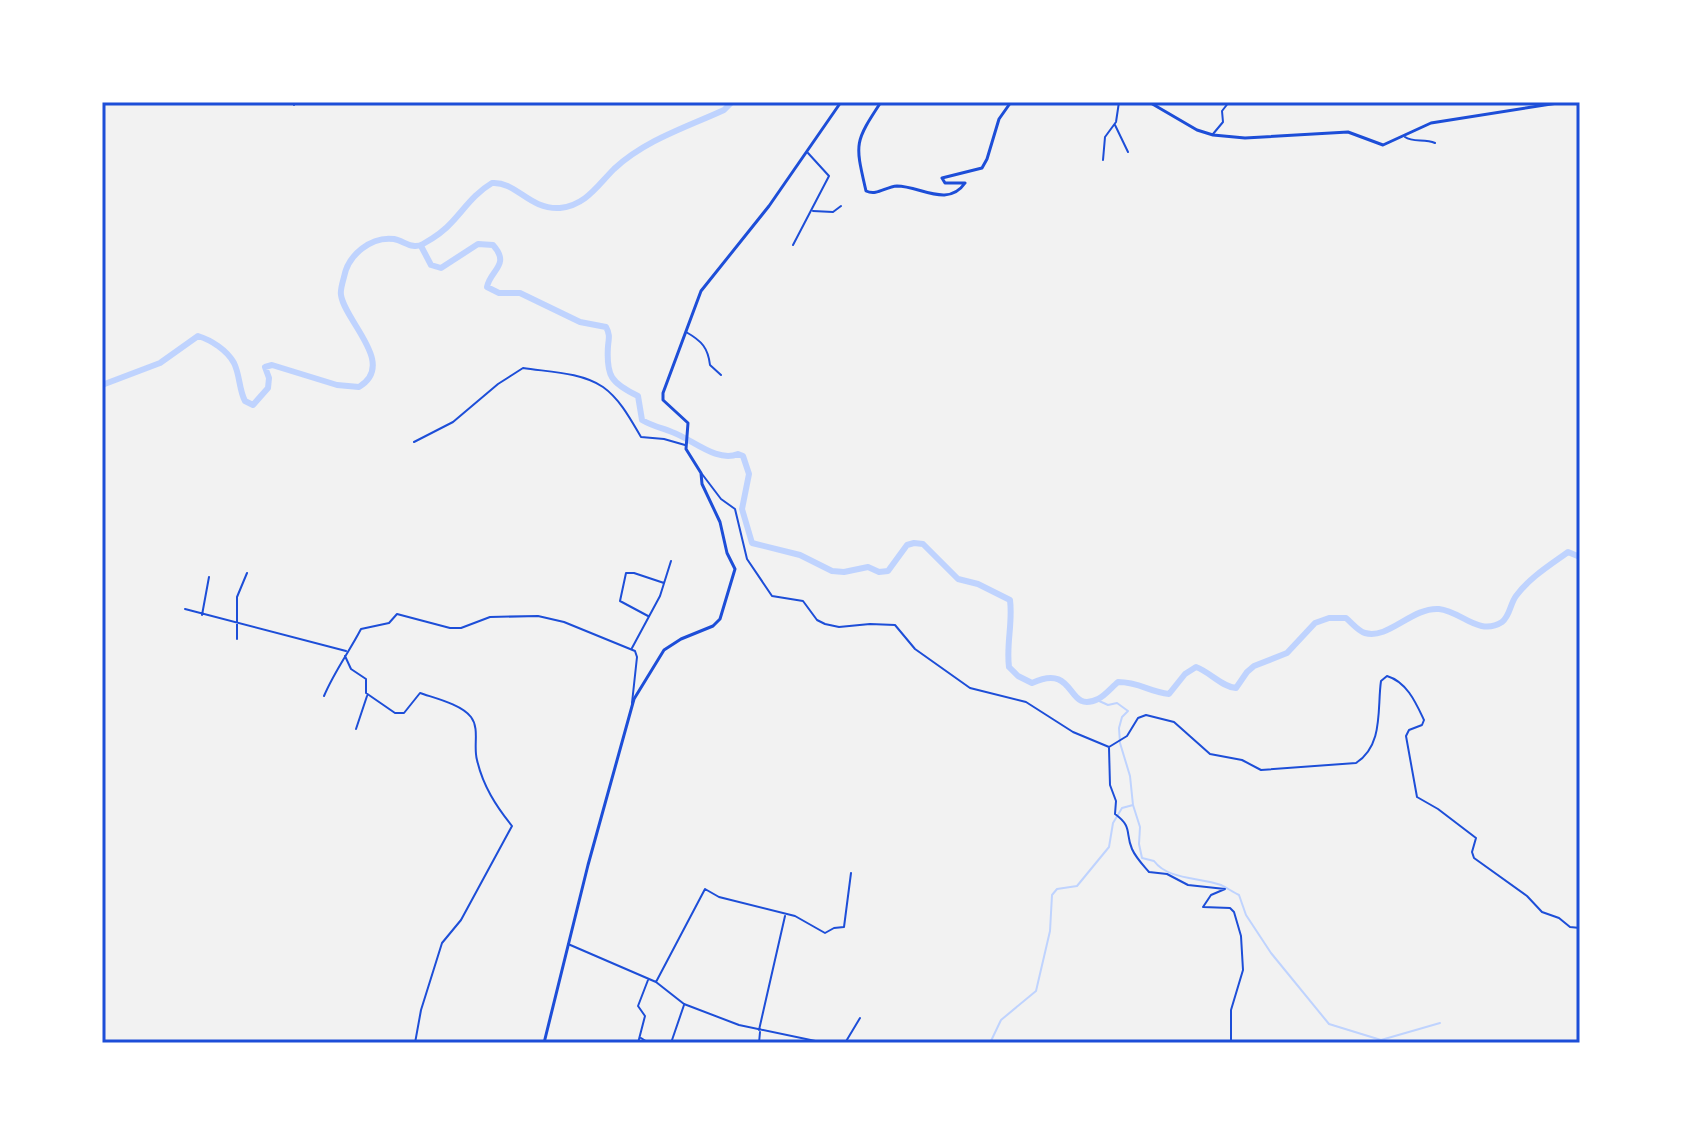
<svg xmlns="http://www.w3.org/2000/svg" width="1682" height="1145" font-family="Cabin,sans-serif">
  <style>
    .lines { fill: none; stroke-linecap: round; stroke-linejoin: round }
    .stream { stroke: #bfd3fe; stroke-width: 2 }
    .river { stroke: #bfd3fe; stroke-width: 6 }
    .minor { stroke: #1d4ed8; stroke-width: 2 }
    .tertiary { stroke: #1d4ed8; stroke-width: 3 }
    .secondary { stroke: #1d4ed8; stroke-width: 3 }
    .neatline { fill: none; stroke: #1d4ed8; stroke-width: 3 }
  </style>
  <rect width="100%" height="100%" fill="#f2f2f2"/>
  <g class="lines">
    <path class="stream" d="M1133,805l7,22 -1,17 3,14 12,3c14,19 45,16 67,24 6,3 12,7 18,10l7,20 25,38 58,71 52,16 59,-17
      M990,1043l11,-23 35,-29 14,-60 2,-36 5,-6 20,-3 32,-39 4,-24 9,-15 11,-3 -3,-29 -10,-33 -1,-15 3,-11 6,-6 -11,-8 -9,2 -11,-5"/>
    <path class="river" d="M421,246l10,19 10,3 37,-24 15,1c18,20 -3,25 -6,42l12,6h21l60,29 26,5c4,7 3,11 2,19 -2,30 3,37 30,50l4,24c10,6 20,8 30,12 20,7 45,31 66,22l5,2 6,18 -7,35 10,34 48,12 32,16 12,1 24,-5 11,5 9,-1 19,-26 7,-2 9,1 35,35 20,5 32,16c3,23 -4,44 -1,67l9,9 14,7c46,-21 33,32 66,16 7,-3 14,-12 20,-17 22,0 31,10 51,12l16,-20 11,-7c14,5 26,20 40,21l11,-16 7,-6 33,-13 28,-30 14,-5h17c6,5 12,13 19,15 23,7 47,-26 74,-24 22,2 40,28 63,13 8,-6 8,-18 14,-26 13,-18 34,-31 52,-44l12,5
      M102,385l58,-22 38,-27c13,4 29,14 36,27 6,12 5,27 11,38l8,4 15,-17 1,-10 -4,-11 7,-2 65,20 22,2c38,-23 -14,-65 -18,-92 -1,-5 2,-14 3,-18 4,-22 27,-41 50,-38 10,2 19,11 29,5 9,-5 22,-14 29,-22 13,-14 23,-29 40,-39 24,-2 37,27 68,25 26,-3 37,-22 54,-39 31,-29 73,-42 110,-59l8,-8"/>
    <path class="minor" d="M294,105l1,-3
      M1115,125l13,27
      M1213,134l10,-12 -1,-11 7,-9
      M1405,137c8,6 20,1 30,6
      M1103,160l2,-23 11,-15 3,-20
      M813,211l20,1 8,-6
      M793,245l36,-69 -21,-23
      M686,332c16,9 22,16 24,33l11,10
      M414,442l39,-20 45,-38 25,-16c25,4 58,4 80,19 17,12 28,33 38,50l23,2 21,6
      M702,474l19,25 14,10 12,50 25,37 31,5 14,19 8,4 14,3 31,-3 25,1 20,24 55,39 56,14 47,30 36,15 18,-11 11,-18 8,-3 28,7 36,32 32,6 19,10 95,-7c28,-18 21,-55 25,-82l6,-5c20,6 29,27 37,44l-2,5 -13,5 -3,6 11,61 21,12 38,29 -4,14 2,6 53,38 15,16 17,6 11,9 10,1
      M185,609l161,42
      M202,615l7,-38
      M648,616l-28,-15 6,-28h8l30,10
      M237,639v-42l10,-24
      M632,648l28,-52 11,-35
      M345,656l6,13 15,10v14l29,20h9l16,-20c14,5 41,11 51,24 9,12 2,29 6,43 6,26 19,46 35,66l-51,94 -19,23 -21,67 -6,33
      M324,696c10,-24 25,-44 37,-67l28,-6 8,-9 53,14h11l29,-11 48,-1 26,6 71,29 2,6 -5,46
      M356,729l11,-33
      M1109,748l1,37 6,16 -1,13c18,13 10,19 17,35 4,9 11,16 17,23l18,2 21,11 37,4 -14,6 -8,12 27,1 4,4 7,24 2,34 -12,40v33
      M568,944l88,38 28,22 55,21 86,18
      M656,982l49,-93 14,8 76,19 30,17 9,-5 10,-1 7,-54
      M759,1030l26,-114
      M641,1038l8,5
      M638,1043l7,-27 -7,-10 10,-26
      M671,1043l13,-38
      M759,1043l1,-11
      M845,1043l15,-25"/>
    <path class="tertiary" d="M881,102c-27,41 -26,41 -15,89 11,5 19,-4 31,-5 23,0 51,22 68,-3h-20l-3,-5 40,-10 5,-9 12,-40 12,-17
      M1149,102l48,28 16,5 32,3 103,-6 35,13 48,-22 133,-21"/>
    <path class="secondary" d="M544,1043l44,-178 46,-166 30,-49 17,-11 32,-13 7,-7 15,-50 -8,-16 -7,-31 -18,-38 -1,-11 -15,-24 2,-26 -25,-23v-7l38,-102 68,-85 72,-104"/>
  </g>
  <rect width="1682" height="1145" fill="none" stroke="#ffffff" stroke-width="208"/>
  <rect x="104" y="104" width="1474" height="937" class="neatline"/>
</svg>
